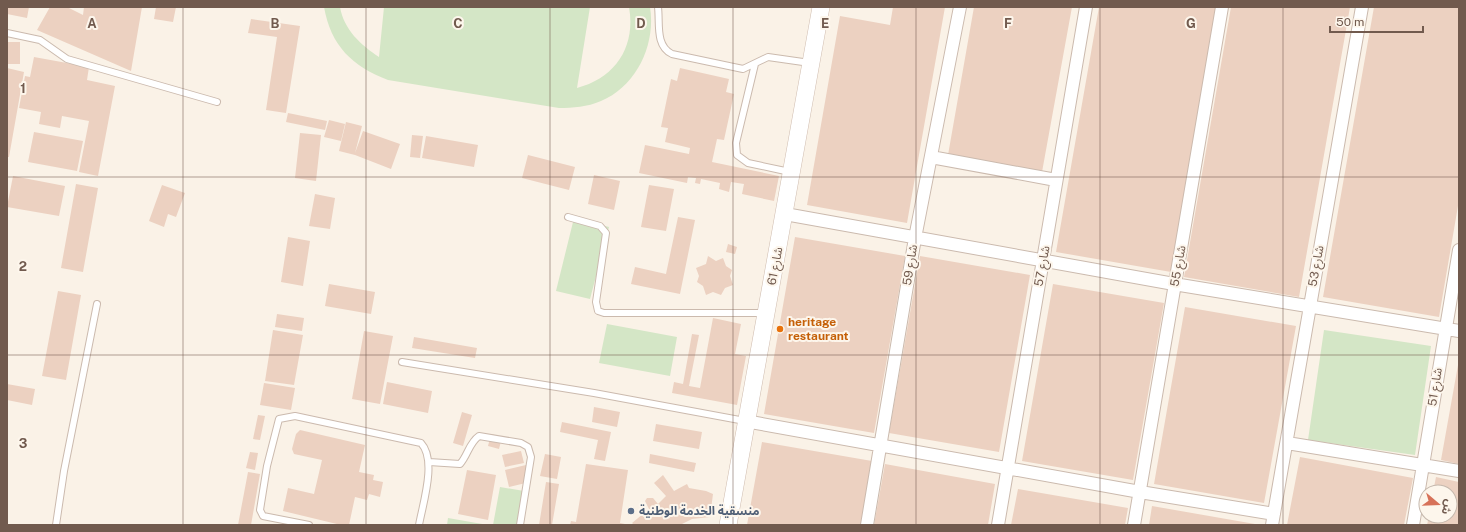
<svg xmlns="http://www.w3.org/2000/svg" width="1466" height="532" font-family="'Public Sans','Noto Sans Arabic',sans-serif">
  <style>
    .green { fill: #d4e6c6 }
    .building { fill: #ecd1c1 }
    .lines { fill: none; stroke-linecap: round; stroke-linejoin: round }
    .lane-casing { stroke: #cbbaae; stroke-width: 8 }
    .street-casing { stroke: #cbbaae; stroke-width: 14 }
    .secondary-casing { stroke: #cfbcaf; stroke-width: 18 }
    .lane { stroke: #fff; stroke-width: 6 }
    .street { stroke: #fff; stroke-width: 12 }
    .secondary { stroke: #fff; stroke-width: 17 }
    .grid { fill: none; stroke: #715a4e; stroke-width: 1; stroke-opacity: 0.55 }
    .food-dot { fill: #e8710a; stroke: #fdf6ec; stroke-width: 1.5 }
    .service-dot { fill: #5c6f8a; stroke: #fdf6ec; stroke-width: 1.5 }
    .labels { text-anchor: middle; stroke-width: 4; stroke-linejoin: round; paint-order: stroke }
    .street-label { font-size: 12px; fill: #715a4e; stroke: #fdf6ec }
    .food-label { font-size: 12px; font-weight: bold; fill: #c56008; stroke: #fdf6ec; text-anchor: start }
    .service-label { font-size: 12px; font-weight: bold; fill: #4e5e75; stroke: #fdf6ec; text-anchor: start }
    .grid-label { font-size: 13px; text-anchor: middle; font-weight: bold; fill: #715a4e; stroke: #fdf6ec; stroke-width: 4; stroke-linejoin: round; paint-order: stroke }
  </style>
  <rect width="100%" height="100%" fill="#faf2e7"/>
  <path class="green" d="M324,7h16c4,23 21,38 39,50l5,-50h206l-13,81c39,-10 59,-42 52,-81h21c6,37 -13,79 -49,94 -14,6 -28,7 -42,7l-171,-28c-36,-14 -57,-34 -64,-73z
    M574,218l35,9 -19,72 -34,-8z
    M607,324l70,13 -7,39 -71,-13z
    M1324,330l107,16 -16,109 -107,-15z
    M500,487l24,4 -6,34h-25z
    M448,518l40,7h-41z"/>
  <path class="building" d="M7,7h22l-2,11 -20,-4z
    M50,7h17l16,8 1,-8h58l-11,64 -94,-41z
    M156,7h20l-3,15 -19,-3z
    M893,7h52l-38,216 -100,-18 33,-189 50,9z
    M974,7h98l-30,165 -94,-17z
    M1099,7h119l-47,265 -115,-20z
    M1231,7h119l-51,290 -115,-20z
    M1374,7h85v193l-20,117 -116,-20z
    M251,19l49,7 -14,87 -20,-3 11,-73 -29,-4z
    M7,42h13v22h-13z
    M34,57l55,10 -2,13 28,6 -17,90 -19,-4 10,-51 -27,-5 -2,12 -21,-4 2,-12 -22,-4 6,-32 5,1z
    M7,68l17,4 -15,85h-2z
    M680,68l49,11 -3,13 8,2 -10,46 -7,-1 -5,23 67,14 -5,25 -32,-7 2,-10 -13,-2 -2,10 -10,-3 1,-6 -19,-4 -1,5 -5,-1 1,-5 -8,-1 -1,6 -48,-10 6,-28 44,9 1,-6 -25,-6 3,-14 -7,-1 10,-48 6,2z
    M288,113l39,8 -2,9 -39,-8z
    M329,120l16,4 -4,17 -17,-4z
    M346,122l16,4 -7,27 8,-22 37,13 -9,25 -36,-14 -16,-4z
    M34,132l49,9 -6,30 -49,-9z
    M300,133l21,2 -5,46 -21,-3z
    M412,135l11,1 -3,22 -10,-1z
    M426,136l52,9 -4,22 -52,-9z
    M528,155l47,12 -6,23 -47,-12z
    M594,175l26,6 -6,29 -26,-6z
    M13,176l52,10 -6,30 -52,-9z
    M76,184l22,4 -15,84 -22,-4z
    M162,185l23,8 -9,24 -8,-3 -4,13 -15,-6z
    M649,185l25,4 -8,42 -25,-4z
    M315,194l20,4 -5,31 -21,-3z
    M678,217l17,3 -15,74 -49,-10 4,-17 31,7z
    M288,237l22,4 -7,45 -22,-4z
    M795,237l110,19 -31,177 -110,-19z
    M728,244l9,3 -2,7 -9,-2z
    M708,256l8,5 7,-3 3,8 6,4 -2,6 3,9 -8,3 -4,7 -8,-3 -7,3 -3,-9 -6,-4 2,-6 -3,-8 10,-4z
    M920,256l110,19 -31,177 -110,-19z
    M329,284l46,8 -4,22 -46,-8z
    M1053,284l111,19 -31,177 -111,-19z
    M58,291l23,4 -15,85 -24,-4z
    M1185,307l111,19 -32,177 -110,-19z
    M277,314l27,4 -2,13 -27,-4z
    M713,318l28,6 -6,30 11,2 -9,49 -65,-12 2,-11 9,2 9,-50 7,1 -10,51 11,2z
    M273,330l30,5 -9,50 -29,-4z
    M364,331l29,5 -13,68 -28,-5z
    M414,337l63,11 -2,10 -63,-10z
    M1458,365l1,1v98l-18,-4z
    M387,382l45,9 -4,22 -45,-9z
    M264,383l31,5 -4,22 -31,-5z
    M7,384l28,5 -3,16 -25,-5z
    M594,407l26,5 -3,15 -25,-5z
    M462,412l10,3 -9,31 -10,-3z
    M258,415l7,1 -5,24 -7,-1z
    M562,422l49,10 -6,29 -11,-2 4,-19 -38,-8z
    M656,424l46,8 -3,17 -46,-8z
    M300,430l65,15 -6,27 15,3 -1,5 10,2 -3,15 -11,-3 -2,6 -12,-3 -6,28h-8l-58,-14 5,-23 26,6 8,-34 -28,-6 -2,-5 4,-15z
    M491,434l11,3 -3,12 -11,-3z
    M762,442l110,19 -11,64h-114z
    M521,451l3,12 -19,4 -3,-12z
    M250,452l8,1 -3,17 -9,-2z
    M545,454l16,3 -4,22 -17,-3z
    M650,454l46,9 -2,9 -45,-9z
    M1300,457l113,21 -9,47h-117z
    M586,464l42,6 -8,53 10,2h-60l1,-4 5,1z
    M885,464l110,20 -7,41h-114z
    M526,465l4,17 -21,5 -4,-17z
    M467,470l29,5 -8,45 -30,-6z
    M248,472l12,2 -9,51h-13z
    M663,475l11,16 13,-7 2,4 17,3 7,3 -3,23 -18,2 -12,6h-46l-2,-2 17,-14 -4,-8 2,-3h6l5,6 8,-8 -12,-13z
    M1436,477l23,5v43h-32l2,-9h21v-24h-17z
    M546,482l13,2 -7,41h-13z
    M1018,489l110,19 -3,17h-114z
    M1152,506l103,18v1h-106z"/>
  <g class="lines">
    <defs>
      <path id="lane" d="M658,7c2,16 -3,39 14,47l71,15 25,-12 42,6
        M7,33l33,7 27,19 150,43
        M755,64l-19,79 1,12 11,8 42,9
        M568,217l32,9 6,7 -10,69 2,9 6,2h160
        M402,362l192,31 151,28
        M429,462l31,2c8,-9 9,-21 19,-28l42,7 7,4 3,10 -11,68
        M56,525l8,-54 33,-167
        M309,525l-46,-9 -3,-6 7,-44 12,-47 16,-3 126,27c16,17 2,60 -2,82"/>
      <path id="street" d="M931,157l125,23
        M785,214l389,70 285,47
        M745,421l395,71 134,22
        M1287,443l172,28
        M867,525l48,-287 45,-231
        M998,525l88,-518
        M1134,525l88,-518
        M1272,525l90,-518
        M1413,525l46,-275"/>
      <path id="secondary" d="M728,525l93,-518"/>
    </defs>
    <use href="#lane" class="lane-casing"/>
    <use href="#street" class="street-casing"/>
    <use href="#secondary" class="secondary-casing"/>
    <use href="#lane" class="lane"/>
    <use href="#street" class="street"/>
    <use href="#secondary" class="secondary"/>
  </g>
  <path class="grid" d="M183,7v518M366,7v518M550,7v518M733,7v518M916,7v518M1100,7v518M1283,7v518M7,177h1452M7,355h1452"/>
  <circle class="food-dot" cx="780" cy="329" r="4"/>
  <circle class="service-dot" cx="631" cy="511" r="4"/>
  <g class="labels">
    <g class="street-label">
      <text transform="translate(910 265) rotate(-81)" y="4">شارع 59</text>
      <text transform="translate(775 266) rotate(-79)" y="4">شارع 61</text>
      <text transform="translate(1042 266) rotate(-80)" y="4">شارع 57</text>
      <text transform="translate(1178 266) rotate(-80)" y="4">شارع 55</text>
      <text transform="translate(1316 266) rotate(-80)" y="4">شارع 53</text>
      <text transform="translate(1435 387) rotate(-81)" y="4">شارع 51</text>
    </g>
    <g class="food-label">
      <text x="788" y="326">heritage<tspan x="788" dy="14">restaurant</tspan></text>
    </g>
    <g class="service-label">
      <text x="639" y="515">منسقية الخدمة الوطنية</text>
    </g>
  </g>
  <g class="grid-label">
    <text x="92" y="28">A</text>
    <text x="275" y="28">B</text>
    <text x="458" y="28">C</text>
    <text x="641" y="28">D</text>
    <text x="825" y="28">E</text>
    <text x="1008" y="28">F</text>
    <text x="1191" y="28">G</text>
    <text x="23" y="93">1</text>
    <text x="23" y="271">2</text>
    <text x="23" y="448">3</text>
  </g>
  <rect width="1466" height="532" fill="none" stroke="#715a4e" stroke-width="16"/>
  <g transform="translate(1438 504) rotate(109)"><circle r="19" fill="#fdf6ec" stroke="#c5b8ad"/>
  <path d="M0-3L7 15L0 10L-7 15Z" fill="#d77259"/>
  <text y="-6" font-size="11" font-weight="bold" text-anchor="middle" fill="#715a4e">ش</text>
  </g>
  <path d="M1330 26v6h93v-6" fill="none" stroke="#715a4e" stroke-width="2"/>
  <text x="1336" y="26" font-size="12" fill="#715a4e" stroke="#fdf6ec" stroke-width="3" paint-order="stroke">50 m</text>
</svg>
